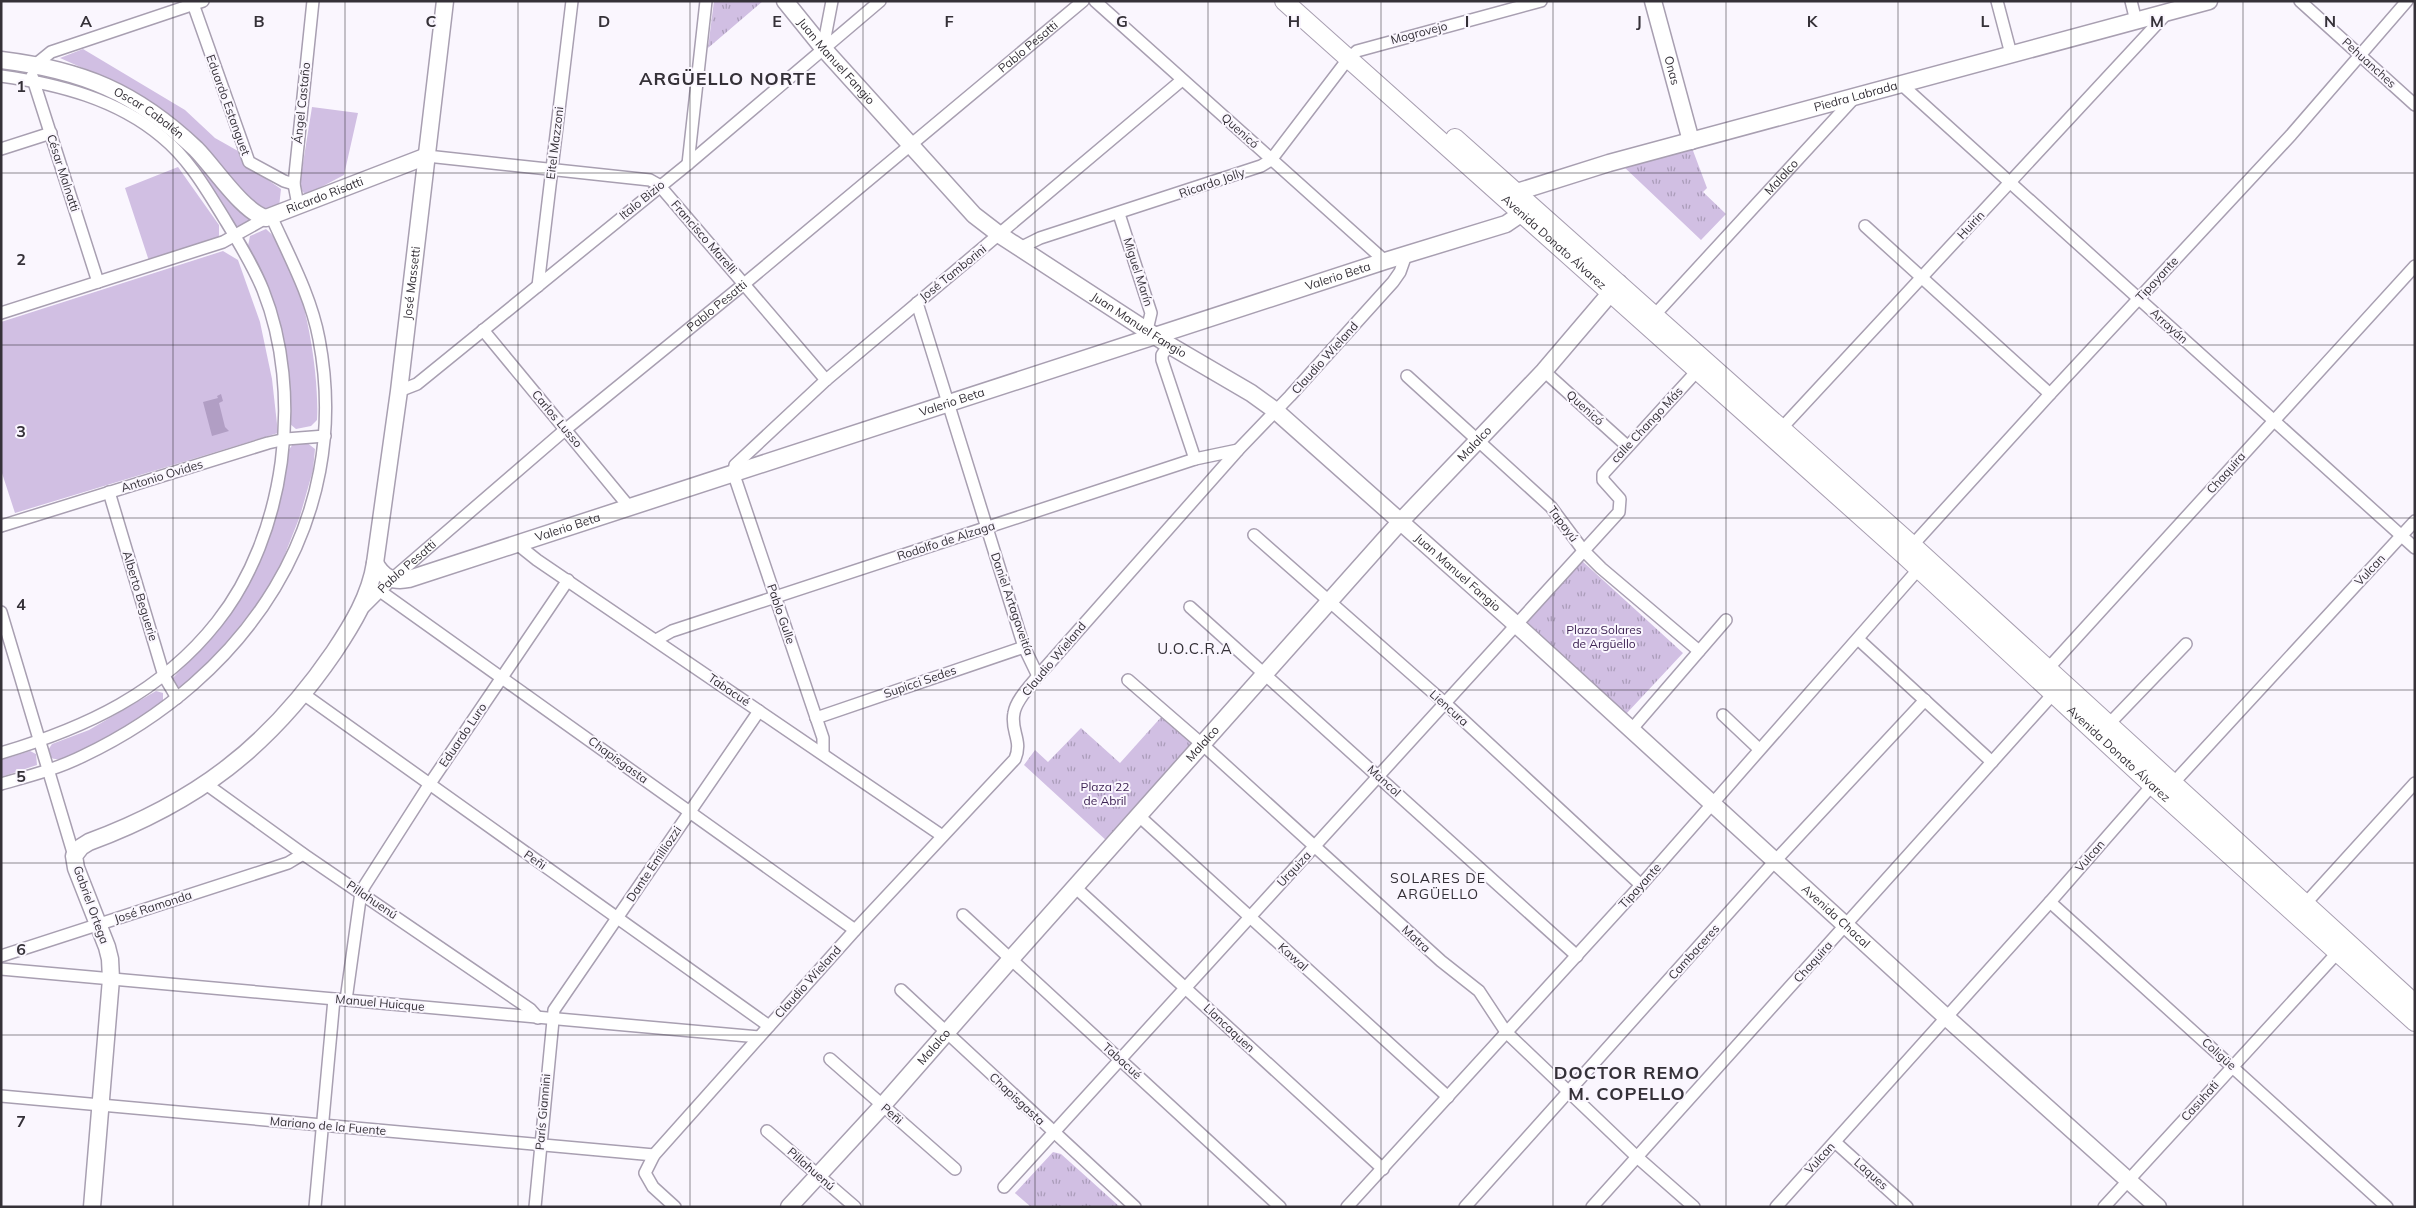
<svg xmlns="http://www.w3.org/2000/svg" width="2416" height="1208" font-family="Mulish,sans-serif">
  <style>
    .grass { fill: #d1bfe3 }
    .park { fill: url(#park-tufts) }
    .water { fill: #b19ec4 }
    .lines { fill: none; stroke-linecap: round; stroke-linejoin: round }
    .street-casing { stroke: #a89fb1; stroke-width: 14 }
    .secondary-casing { stroke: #a89fb1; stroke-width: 19 }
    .primary-casing { stroke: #a89fb1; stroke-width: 20 }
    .street { stroke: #fff; stroke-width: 11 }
    .secondary { stroke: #fff; stroke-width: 16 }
    .primary { stroke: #fff; stroke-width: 18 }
    .grid { fill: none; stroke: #353138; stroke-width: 1; stroke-opacity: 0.55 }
    .labels { text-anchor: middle; stroke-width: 4; stroke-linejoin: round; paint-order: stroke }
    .street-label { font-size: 12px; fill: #353138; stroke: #faf6fe }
    .park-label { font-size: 12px; fill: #3d2253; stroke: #faf6fe }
    .neighbourhood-label { font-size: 14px; letter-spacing: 1px; fill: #353138; stroke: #faf6fe }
    .quarter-label { font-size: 15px; letter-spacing: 1px; fill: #353138; stroke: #faf6fe }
    .district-label { font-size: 18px; font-weight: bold; letter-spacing: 1px; fill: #353138; stroke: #faf6fe }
    .grid-label { font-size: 16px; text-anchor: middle; font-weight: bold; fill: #353138; stroke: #faf6fe; stroke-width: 4; stroke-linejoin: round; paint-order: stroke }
  </style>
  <defs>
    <pattern id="park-tufts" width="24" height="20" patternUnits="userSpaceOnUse" patternTransform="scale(1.25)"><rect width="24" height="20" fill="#d1bfe3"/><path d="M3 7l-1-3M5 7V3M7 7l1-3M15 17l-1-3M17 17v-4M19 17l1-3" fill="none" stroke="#aa9cb9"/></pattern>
  </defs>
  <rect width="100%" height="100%" fill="#faf6fe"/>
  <path class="grass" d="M83,49l102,61 30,28 23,13 4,11 39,27 -2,18 -13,2 -14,-9 -140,-119 -52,-23z
    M120,103l35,22 23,18 77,78 -19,6 -60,-80 -59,-40z
    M312,107l46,6 -14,62 -38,20 -7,-7z
    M178,167l41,58v13l-70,23 -24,-73z
    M266,229c37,30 54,145 51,191l-6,6 -15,3 -6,-5 -1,-29 -41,-149 2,-10z
    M223,251l15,9 22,62 12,57 6,54 -263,80 -14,-43v-148z
    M306,442l9,7 -2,21 -13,46 -26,66 -53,70 -42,38 -4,-2 -3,-9c17,-19 37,-34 52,-56 33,-46 45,-106 62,-160l2,-12 5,-7z
    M156,691l7,2v9c-17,12 -95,69 -113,55l-2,-7 4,-6 37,-14z
    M30,751l6,3 1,11 -36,12v-17z"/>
  <path class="park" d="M714,1h49l-55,47z
    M1692,148l15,40 -4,4 23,22 -25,26 -78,-74z
    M1581,560l102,93 -57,61 -101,-92z
    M1163,715l32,30 -87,97 -84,-77 11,-15 13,12 33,-34 39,35z
    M1053,1152l8,2 59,53h-89l-16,-14z"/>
  <path class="water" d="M221,394l2,7 -4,2 6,24 4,4 -17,5 -9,-34 15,-4 -1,-2z"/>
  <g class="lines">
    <defs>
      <g id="street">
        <path d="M192,1l57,161 35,19 10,3"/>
        <path d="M1095,1l290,260"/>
        <path d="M1997,1l14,53"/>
        <path d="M2131,1l5,20"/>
        <path d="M2300,1l115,104"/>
        <path d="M823,48l9,-47"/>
        <path d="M35,65l16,-13 152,-51"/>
        <path d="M1,76c57,8 116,23 161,61 27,22 44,52 62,81 14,23 29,47 39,72 41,103 23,245 -46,332 -56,71 -132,106 -216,131"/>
        <path d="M32,76l66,206"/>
        <path d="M1901,84l514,464"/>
        <path d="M1,149l50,-16"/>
        <path d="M427,156l223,24 9,5 167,195"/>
        <path d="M688,164l18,-163"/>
        <path d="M298,205l-4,-21 19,-183"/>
        <path d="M1119,214l32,99 -4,17"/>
        <path d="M1865,226l185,168"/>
        <path d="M1020,248l20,-10 221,-72 10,-6 77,-101 9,-8 184,-50"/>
        <path d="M538,286l34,-285"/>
        <path d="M917,303l107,344 14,29"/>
        <path d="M1,313l222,-71 43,-24"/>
        <path id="s1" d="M1650,320l206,-224"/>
        <path d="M483,330l147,178"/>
        <path d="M1169,345l-7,10v5l33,99"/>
        <path d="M1544,371l83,75"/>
        <path d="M1407,376l144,131 32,43 18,18 98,83"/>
        <path d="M399,391l18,-7 271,-220 192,-163"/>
        <path d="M1778,432l390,-420"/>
        <path d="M109,492l55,184 13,22"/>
        <path d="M1,526l267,-83 18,-4 39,-3"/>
        <path d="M1254,535l192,169 195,181"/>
        <path d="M517,544l20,16 404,275"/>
        <path d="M1909,549l141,-155 241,-259 116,-134"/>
        <path d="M380,591l475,339"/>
        <path id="s2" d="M364,607l28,-28 174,-150 178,-145 339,-283"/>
        <path d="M1190,607l387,349"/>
        <path d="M1,612l73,244"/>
        <path d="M1858,639l134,123"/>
        <path d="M656,640l16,-9 523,-172 43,-9"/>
        <path d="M2044,673l371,-407"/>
        <path d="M1128,680l75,65 238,216 38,30 27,41 131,125 57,50"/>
        <path d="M302,693l467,333"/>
        <path d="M1723,715l36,34"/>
        <path d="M816,718l208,-71"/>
        <path d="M2108,725l78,-81"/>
        <path d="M1631,730l95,-110"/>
        <path d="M823,753v-15l-89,-263 1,-10 91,-85 356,-300"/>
        <path d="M1,784c28,-8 56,-15 82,-28 162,-77 271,-233 236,-417 -8,-43 -30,-83 -48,-123"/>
        <path d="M206,784l97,70 227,155 8,9"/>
        <path d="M1139,816l309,281"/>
        <path d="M1076,888l307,281"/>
        <path d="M2050,902l337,305"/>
        <path d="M2305,904l110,-121"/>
        <path d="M963,915l317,292"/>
        <path d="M1,956l287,-93 15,-9"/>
        <path d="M1,969l758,68"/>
        <path d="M901,990l234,217"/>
        <path d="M346,1000l15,-108 4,-7 64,-100 139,-205"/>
        <path d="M830,1059l125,110"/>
        <path d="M1,1096l653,59"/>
        <path d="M767,1131l88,76"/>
        <path d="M1835,1142l72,65"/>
        <path d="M1004,1187l615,-675 1,-13 -17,-19v-6l94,-103"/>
        <path d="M315,1207l19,-208"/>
        <path d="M535,1207l19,-197 205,-299"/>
        <path d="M675,1207l-22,-20 -8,-14 9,-18 201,-225 160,-171c8,-19 -5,-28 -1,-46 2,-13 16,-27 24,-37l200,-226 52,-54 103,-114 7,-10 6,-17"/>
        <path d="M1347,1207l294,-322 282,-321"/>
        <path d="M1465,1207l310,-346 150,-161"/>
        <path d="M1592,1207l461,-513"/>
        <path d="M1776,1207l274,-305 98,-112 30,-12 237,-257"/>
        <path d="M2104,1207l234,-255"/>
      </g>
      <g id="secondary">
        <path id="s3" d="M785,1l38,47 151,167 26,20 169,110 82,48 25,18 244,217 426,389 212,190"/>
        <path id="s4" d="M1653,1l38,140"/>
        <path id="s5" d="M1,60c81,10 135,32 195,89 18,18 47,63 70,69l161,-62"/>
        <path id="s6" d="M1510,203l7,-11 92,-29 600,-162"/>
        <path id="s7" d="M375,563c8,15 18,19 34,16l976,-318 121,-37 16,-11 7,-8"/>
        <path id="s8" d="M92,1207l19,-228 -1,-20 -3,-12 -31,-79 -2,-12 7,-9 8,-5c108,-40 180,-95 245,-190 18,-27 36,-56 41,-89l24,-172 46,-390"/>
        <path id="s9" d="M789,1207l94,-102 127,-145 390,-438 144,-151 75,-88"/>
      </g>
      <g id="primary">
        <path id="s10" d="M1284,1l621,555 248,230 262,236"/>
        <path d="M1455,138l457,407 503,459"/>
      </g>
    </defs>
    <use href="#street" class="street-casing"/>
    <use href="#secondary" class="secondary-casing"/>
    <use href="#primary" class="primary-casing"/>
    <use href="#street" class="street"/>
    <use href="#secondary" class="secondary"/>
    <use href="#primary" class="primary"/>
  </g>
  <path class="grid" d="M173,1v1206M345,1v1206M518,1v1206M690,1v1206M863,1v1206M1035,1v1206M1208,1v1206M1381,1v1206M1553,1v1206M1726,1v1206M1898,1v1206M2071,1v1206M2243,1v1206M1,173h2414M1,345h2414M1,518h2414M1,690h2414M1,863h2414M1,1035h2414"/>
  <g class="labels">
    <g class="street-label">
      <text transform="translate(1419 33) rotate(-15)" y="4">Mogrovejo</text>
      <text dy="4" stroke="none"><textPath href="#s2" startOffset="869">Pablo Pesatti</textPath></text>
      <text dy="4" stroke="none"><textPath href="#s3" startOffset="79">Juan Manuel Fangio</textPath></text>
      <text transform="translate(2369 63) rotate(42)" y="4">Pehuanches</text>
      <text dy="4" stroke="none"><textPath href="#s4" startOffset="72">Onas</textPath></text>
      <text dy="4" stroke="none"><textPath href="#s6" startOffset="365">Piedra Labrada</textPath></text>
      <text transform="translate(302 103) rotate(-84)" y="4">Ángel Castaño</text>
      <text transform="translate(228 105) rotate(70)" y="4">Eduardo Estanguet</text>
      <text dy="4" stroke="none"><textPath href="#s5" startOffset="159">Oscar Cabalén</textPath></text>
      <text transform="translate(1240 131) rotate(42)" y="4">Quenicó</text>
      <text transform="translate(555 143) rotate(-83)" y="4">Eitel Mazzoni</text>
      <text transform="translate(63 173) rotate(72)" y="4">César Malnatti</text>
      <text dy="4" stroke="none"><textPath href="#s1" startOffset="194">Malalco</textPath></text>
      <text transform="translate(1212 183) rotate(-19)" y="4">Ricardo Jolly</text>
      <text dy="4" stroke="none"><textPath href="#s5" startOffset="381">Ricardo Risatti</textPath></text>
      <text transform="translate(642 200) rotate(-39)" y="4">Italo Bizio</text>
      <text transform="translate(1971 225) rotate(-47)" y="4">Huirin</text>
      <text transform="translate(704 237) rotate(49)" y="4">Francisco Marelli</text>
      <text dy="4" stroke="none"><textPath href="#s10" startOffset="362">Avenida Donato Álvarez</textPath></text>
      <text transform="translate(1138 272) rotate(72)" y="4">Miguel Marín</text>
      <text transform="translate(953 273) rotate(-39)" y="4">José Tamborini</text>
      <text dy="4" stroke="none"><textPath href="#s7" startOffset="1018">Valerio Beta</textPath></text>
      <text transform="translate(2157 279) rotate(-47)" y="4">Tipayante</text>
      <text dy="4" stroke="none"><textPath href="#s8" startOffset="1076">José Massetti</textPath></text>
      <text dy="4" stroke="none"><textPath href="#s2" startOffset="464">Pablo Pesatti</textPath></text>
      <text dy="4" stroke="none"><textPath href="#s3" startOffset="484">Juan Manuel Fangio</textPath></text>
      <text transform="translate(2169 326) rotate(42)" y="4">Arrayán</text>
      <text transform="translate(1325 358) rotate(-48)" y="4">Claudio Wieland</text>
      <text dy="4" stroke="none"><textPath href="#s7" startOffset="612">Valerio Beta</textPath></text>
      <text transform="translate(1585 408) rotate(42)" y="4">Quenicó</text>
      <text transform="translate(557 419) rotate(50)" y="4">Carlos Lusso</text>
      <text transform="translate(1647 425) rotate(-47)" y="4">calle Chango Más</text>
      <text dy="4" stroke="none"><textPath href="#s9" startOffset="1026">Malalco</textPath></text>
      <text transform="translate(2226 473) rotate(-48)" y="4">Chaquira</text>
      <text transform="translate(162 476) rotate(-17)" y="4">Antonio Ovides</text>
      <text transform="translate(1563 524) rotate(53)" y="4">Tapayú</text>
      <text dy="4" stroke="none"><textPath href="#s7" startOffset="208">Valerio Beta</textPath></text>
      <text transform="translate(946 541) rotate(-18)" y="4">Rodolfo de Alzaga</text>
      <text dy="4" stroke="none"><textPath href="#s2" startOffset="59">Pablo Pesatti</textPath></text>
      <text transform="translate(2370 570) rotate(-47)" y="4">Vulcan</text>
      <text dy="4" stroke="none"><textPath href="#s3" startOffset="889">Juan Manuel Fangio</textPath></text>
      <text transform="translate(140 596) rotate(73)" y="4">Alberto Beguerie</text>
      <text transform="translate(1012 604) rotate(71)" y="4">Daniel Artagaveitía</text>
      <text transform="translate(781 614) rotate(71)" y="4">Pablo Gulle</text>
      <text transform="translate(1054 659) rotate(-50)" y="4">Claudio Wieland</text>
      <text transform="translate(920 682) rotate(-19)" y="4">Supicci Sedes</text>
      <text transform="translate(729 690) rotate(34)" y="4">Tabacué</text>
      <text transform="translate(1449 708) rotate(42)" y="4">Liencura</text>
      <text transform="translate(463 735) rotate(-56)" y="4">Eduardo Luro</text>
      <text dy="4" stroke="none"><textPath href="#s9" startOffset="621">Malalco</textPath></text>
      <text dy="4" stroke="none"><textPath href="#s10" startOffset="1124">Avenida Donato Álvarez</textPath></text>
      <text transform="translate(618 760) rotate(36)" y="4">Chapisgasta</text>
      <text transform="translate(1384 781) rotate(42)" y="4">Mancol</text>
      <text transform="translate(2090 856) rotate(-49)" y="4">Vulcan</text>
      <text transform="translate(535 860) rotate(35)" y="4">Peñi</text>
      <text transform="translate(654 864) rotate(-56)" y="4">Dante Emilliozzi</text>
      <text transform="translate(1294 869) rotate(-47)" y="4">Urquiza</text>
      <text transform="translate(1640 886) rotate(-48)" y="4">Tipayante</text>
      <text transform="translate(372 900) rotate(34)" y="4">Pillahuenú</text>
      <text transform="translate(91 905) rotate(70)" y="4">Gabriel Ortega</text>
      <text transform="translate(153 907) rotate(-18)" y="4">José Ramonda</text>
      <text dy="4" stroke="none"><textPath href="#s3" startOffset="1400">Avenida Chacal</textPath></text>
      <text transform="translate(1416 939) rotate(42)" y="4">Matra</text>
      <text transform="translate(1694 952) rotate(-48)" y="4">Cambaceres</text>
      <text transform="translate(1293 957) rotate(42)" y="4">Kawal</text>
      <text transform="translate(1813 962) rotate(-48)" y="4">Chaquira</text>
      <text transform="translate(808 982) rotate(-48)" y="4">Claudio Wieland</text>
      <text transform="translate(380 1003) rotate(5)" y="4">Manuel Huicque</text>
      <text transform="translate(1229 1028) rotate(43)" y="4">Llancaquen</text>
      <text dy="4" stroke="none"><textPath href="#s9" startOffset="216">Malalco</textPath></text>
      <text transform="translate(2219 1054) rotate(42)" y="4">Coligüe</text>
      <text transform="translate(1122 1061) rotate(42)" y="4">Tabacué</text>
      <text transform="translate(1017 1099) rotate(43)" y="4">Chapisgasta</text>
      <text transform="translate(2200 1101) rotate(-48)" y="4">Casuhati</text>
      <text transform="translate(543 1112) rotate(-85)" y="4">París Giannini</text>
      <text transform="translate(892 1114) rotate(41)" y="4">Peñi</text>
      <text transform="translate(328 1126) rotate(5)" y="4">Mariano de la Fuente</text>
      <text transform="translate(1820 1158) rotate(-48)" y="4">Vulcan</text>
      <text transform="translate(811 1169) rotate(41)" y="4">Pillahuenú</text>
      <text transform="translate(1871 1174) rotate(42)" y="4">Laques</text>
    </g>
    <g class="park-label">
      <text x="1604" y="634">Plaza Solares<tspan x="1604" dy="14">de Argüello</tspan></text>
      <text x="1105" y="791">Plaza 22<tspan x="1105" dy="14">de Abril</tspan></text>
    </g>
    <g class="neighbourhood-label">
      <text x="1438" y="883">SOLARES DE<tspan x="1438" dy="16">ARGÜELLO</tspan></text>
    </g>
    <g class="quarter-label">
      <text x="1195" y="654">U.O.C.R.A</text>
    </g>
    <g class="district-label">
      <text x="728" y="85">ARGÜELLO NORTE</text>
      <text x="1627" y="1079">DOCTOR REMO<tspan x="1627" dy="21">M. COPELLO</tspan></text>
    </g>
  </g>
  <g class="grid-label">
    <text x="86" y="27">A</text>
    <text x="259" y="27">B</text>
    <text x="431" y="27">C</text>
    <text x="604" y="27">D</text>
    <text x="777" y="27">E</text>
    <text x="949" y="27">F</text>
    <text x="1122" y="27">G</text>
    <text x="1294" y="27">H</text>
    <text x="1467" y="27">I</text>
    <text x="1639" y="27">J</text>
    <text x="1812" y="27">K</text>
    <text x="1985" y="27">L</text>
    <text x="2157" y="27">M</text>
    <text x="2330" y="27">N</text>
    <text x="21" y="92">1</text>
    <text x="21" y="265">2</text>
    <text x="21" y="437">3</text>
    <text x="21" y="610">4</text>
    <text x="21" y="782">5</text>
    <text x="21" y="955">6</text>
    <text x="21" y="1127">7</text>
  </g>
  <rect width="2416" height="1208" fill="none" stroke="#353138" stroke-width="5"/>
</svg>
